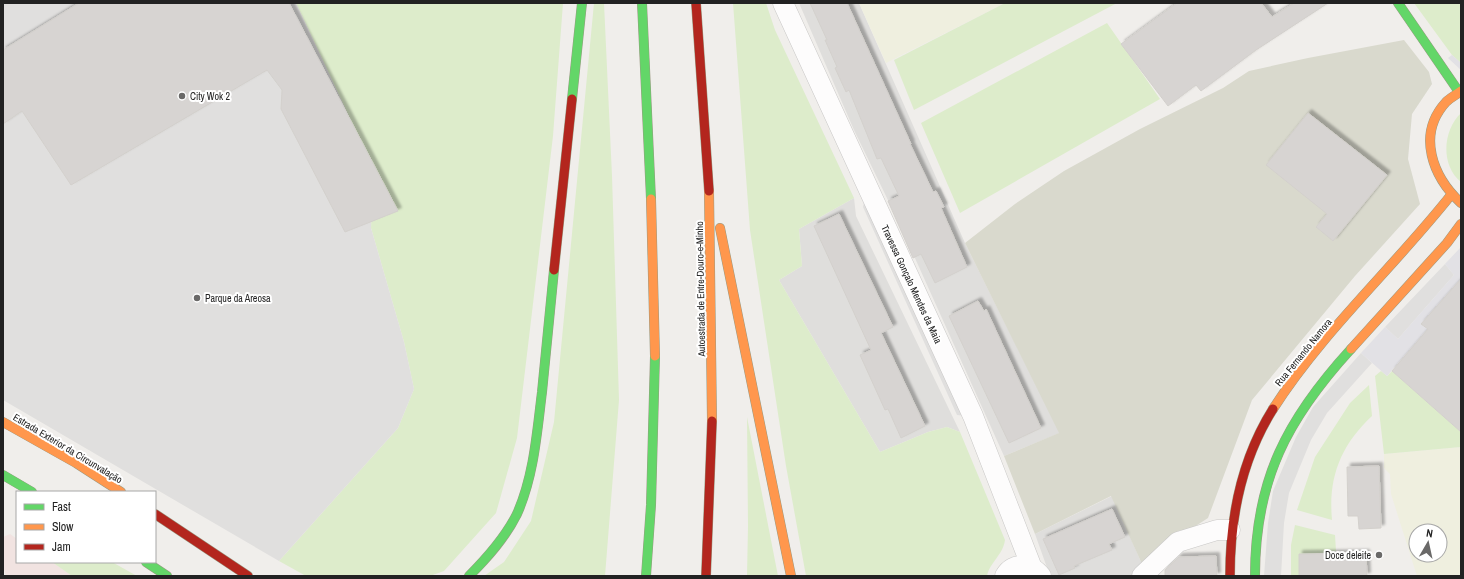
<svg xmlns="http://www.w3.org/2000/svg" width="1464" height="579" font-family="'Archivo Narrow',sans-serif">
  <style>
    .residential { fill: #dfdedc }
    .commercial { fill: #f1e3e1 }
    .construction { fill: #d9d9cd }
    .farmland { fill: #efefdf; fill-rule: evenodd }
    .grass { fill: #ddeccb }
    .parking { fill: #e0dfde }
    .plaza { fill: #e2e1e5 }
    .building { fill: #d7d4d2; stroke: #d3d0cc; filter: url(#shadow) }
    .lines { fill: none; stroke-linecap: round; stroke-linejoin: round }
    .street-casing { stroke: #c9c8c7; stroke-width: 21 }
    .fast-casing { stroke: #999a82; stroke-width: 10 }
    .slow-casing { stroke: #999a82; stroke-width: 10 }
    .jam-casing { stroke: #999a82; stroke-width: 10 }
    .street { stroke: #fdfcfc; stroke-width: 20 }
    .fast { stroke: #63d668; stroke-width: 9 }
    .slow { stroke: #ff974d; stroke-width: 9 }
    .jam { stroke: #b3261e; stroke-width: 9 }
    .poi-dot { fill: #6a6968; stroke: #fff; stroke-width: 1.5 }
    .labels { text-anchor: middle; stroke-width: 4; stroke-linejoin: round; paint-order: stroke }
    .poi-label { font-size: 10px; fill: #222; stroke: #fff; text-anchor: start }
    .street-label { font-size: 10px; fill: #222; stroke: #fff }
  </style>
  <defs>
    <filter id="shadow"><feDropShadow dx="3.5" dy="-3.5" stdDeviation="1" flood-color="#0004"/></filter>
  </defs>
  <rect width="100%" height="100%" fill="#f0eeeb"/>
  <path class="residential" d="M799,3h60l106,240 95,190 -56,23 -103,-229 -47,-97z
    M854,198l2,18 104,216 -13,-5 -19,5 -48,20 -101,-172 23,-14 -3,-37z
    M1112,496l30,68 -10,12h-82l-15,-42z"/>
  <path class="commercial" d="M10,534l7,5v23h35l20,14h-66l-3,-9v-30z"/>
  <path class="construction" d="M1404,40l25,32 3,12 -20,30 -4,45 12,45 -65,72 -103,124 -44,118 -17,11 -13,2 -14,10 -22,23 -31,-68 -76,38 -31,-78 55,-23 -94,-190 50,-39 49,-33 76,-42 83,-41 26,-17 59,-13z"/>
  <path class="farmland" d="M859,3h146l-119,60z
    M1461,447v129h-44l-26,-82 -1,-20 -6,-6v-14zM1416,531h24v24h-24z"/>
  <path class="grass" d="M296,3h267l-10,133 -36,302 -21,75 -52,58 -14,5h-124l-27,-15 119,-133 16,-39 -10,-47 -33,-114 2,-60z
    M594,3h10l8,173 7,224 -14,176h-121l20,-14 27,-41 23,-99z
    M733,3h33l9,27 79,168 -55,31 3,37 -23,14 101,172 48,-20 19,-5 13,5 45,108c-2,15 -15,22 -18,36h-181l-20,-110 -36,-236z
    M1005,3h112l-203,107 -20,-50z
    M1414,3h47v60l-9,-8z
    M1107,23l53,76 -200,114 -39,-90z
    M1461,113v69c-21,-17 -18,-52 0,-69z
    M1381,371l6,5 5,-5 69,61v15l-77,7 -9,-78z
    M1369,385l3,31c-31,29 -44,61 -40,104l-35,-10 18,-53 35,-54z
    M747,417l31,159h-31l1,-50z
    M1295,525l40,10 1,16 -37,5 1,20h-9v-31z
    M52,562h60l25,14h-65z"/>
  <path class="parking" d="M6,3h290l77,165 -2,60 33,114 10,47 -16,39 -119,133 -276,-161v-395z
    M865,198l101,218 -9,-1 -94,-208z
    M1445,264l9,11 -56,64 -13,-12z
    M1361,353l11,10 -45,50 -16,27 -22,53 -5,30 -3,53h-17l4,-53 5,-32 23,-54 17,-30z"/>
  <path class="plaza" d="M1452,55l9,8v7l-13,-12z
    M1461,247v32l-40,45 7,5 -41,47 -26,-23 24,-26 13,12 56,-64 -9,-11z"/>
  <path class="building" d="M79,3h210l109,208 -53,21 -64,-123 1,-19 -15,-20 -196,115 -49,-74 -19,13v-74z
    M810,3h37l64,141h-1l23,48 3,-1 8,16 -3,1 26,59 -32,16 -14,-29 -8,4 -25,-57 11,-5 -18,-38 -4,1 -28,-69 -3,2 -11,-24 2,-1 -12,-27h2z
    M1177,3h84l11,14 22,-14h34l-72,47 -55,41 -5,-6 -28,21 -47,-62z
    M1308,113l79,62 -54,66 -17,-14 11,-13 -61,-49z
    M839,214l54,113 -12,6 44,93 -24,12 -13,-29 -3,1 -25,-55 11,-5 -57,-124z
    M1461,279v153l-69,-61 36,-42 -7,-5z
    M978,301l6,10 2,-2 55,119 -32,15 -60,-127z
    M1379,466l2,62 -22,1 -1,-13h-10l-1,-49z
    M1112,509l13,28 -16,7 3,6 -38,16 1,2 -16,7 -16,-36z
    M1366,553l1,23h-68v-22z
    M1216,556l1,20h-52v-6l14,-13z"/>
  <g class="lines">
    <defs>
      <path id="street" d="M783,3l190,413 59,152
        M1005,576c8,-14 26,-13 36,0
        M1142,576l36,-34 39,-12h13"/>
      <path id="fast" d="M642,3l9,196
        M1398,3l61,89
        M572,99l10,-96
        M3,475l29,17
        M146,562l21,14
        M469,576c19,-19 36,-38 48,-62 17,-38 20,-82 25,-122 4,-41 8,-81 12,-122
        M646,576l5,-71 4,-149
        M1255,576c0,-96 32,-157 96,-227"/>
      <path id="slow" d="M1461,91c-5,4 -11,7 -15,11 -30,33 -13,75 15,101
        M709,191l3,230
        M651,199l4,157
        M720,228l71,348
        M1351,349l96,-106 14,-19
        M1273,409c50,-78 121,-142 178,-214
        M3,422l73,41 45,29"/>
      <path id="jam" d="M696,3l13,188
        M554,270l18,-171
        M155,514l93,62
        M706,576l6,-155
        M1230,576c0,-60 11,-116 43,-167"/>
    </defs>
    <use href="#street" class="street-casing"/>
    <use href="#fast" class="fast-casing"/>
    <use href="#slow" class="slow-casing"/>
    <use href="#jam" class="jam-casing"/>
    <use href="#street" class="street"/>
    <use href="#fast" class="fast"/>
    <use href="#slow" class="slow"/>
    <use href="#jam" class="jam"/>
  </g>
  <g class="poi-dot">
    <circle cx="182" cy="96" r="4"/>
    <circle cx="197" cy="298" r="4"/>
    <circle cx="1379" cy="555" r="4"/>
  </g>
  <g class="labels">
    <g class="poi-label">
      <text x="190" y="100">City Wok 2</text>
      <text x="205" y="302">Parque da Areosa</text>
      <text x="1371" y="559" text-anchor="end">Doce deleite</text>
    </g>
    <g class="street-label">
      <text transform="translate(912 284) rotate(65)" y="4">Travessa Gonçalo Mendes da Maia</text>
      <text transform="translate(700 289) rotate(-91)" y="4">Autoestrada de Entre-Douro-e-Minho</text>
      <text transform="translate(1303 352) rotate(-51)" y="4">Rua Fernando Namora</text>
      <text transform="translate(68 448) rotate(31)" y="4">Estrada Exterior da Circunvalação</text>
    </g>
  </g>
  <rect width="1464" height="579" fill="none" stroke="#222222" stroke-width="8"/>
  <rect x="16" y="491" width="140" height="72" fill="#ffffff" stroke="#a7a7a7"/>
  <rect x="24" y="504" width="20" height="6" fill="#63d668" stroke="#a7a7a7"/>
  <text x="52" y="511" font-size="12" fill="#222222">Fast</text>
  <rect x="24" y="524" width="20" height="6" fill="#ff974d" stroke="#a7a7a7"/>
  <text x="52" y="531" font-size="12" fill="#222222">Slow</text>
  <rect x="24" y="544" width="20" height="6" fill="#b3261e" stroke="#a7a7a7"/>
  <text x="52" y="551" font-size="12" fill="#222222">Jam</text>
  <g transform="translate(1428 543) rotate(9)"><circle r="19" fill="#ffffff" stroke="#a7a7a7"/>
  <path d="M0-3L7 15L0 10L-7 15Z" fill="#6a6968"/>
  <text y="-6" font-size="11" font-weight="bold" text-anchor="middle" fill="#222222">N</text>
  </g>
</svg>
